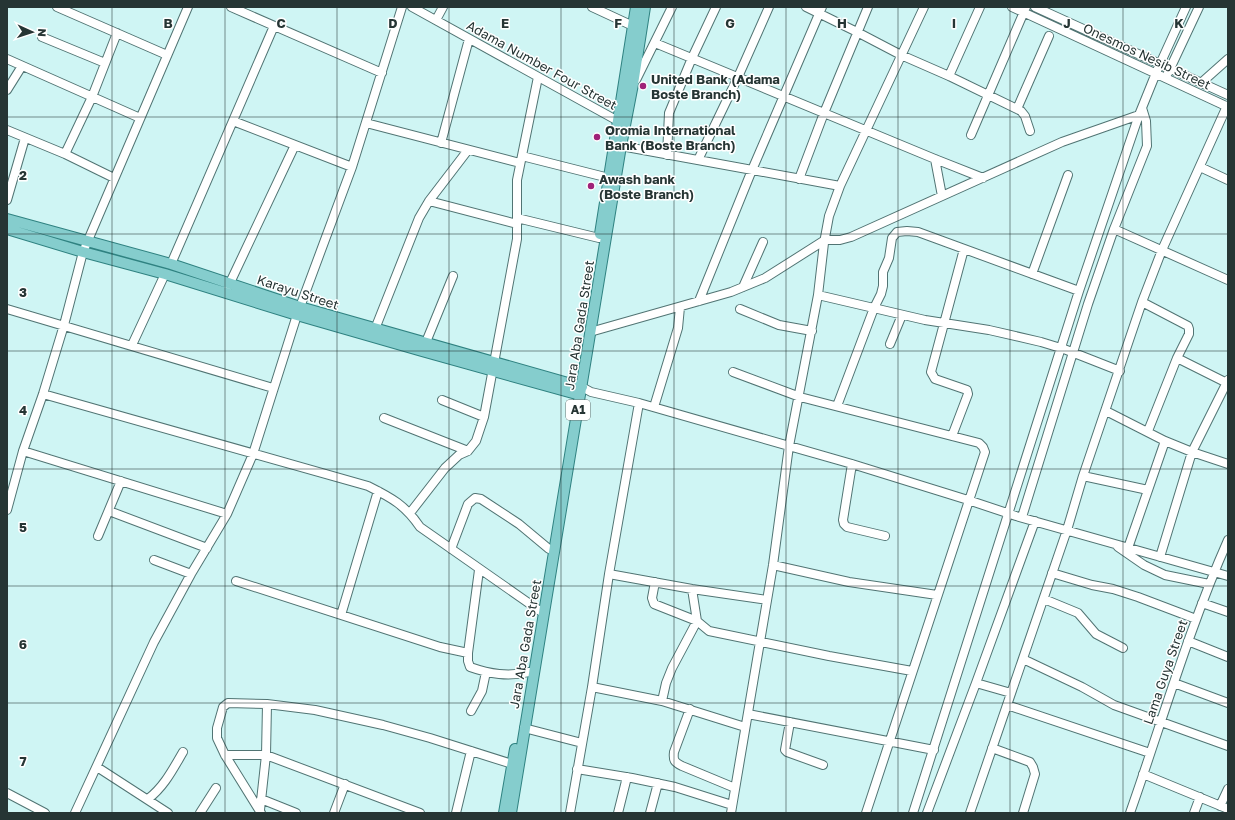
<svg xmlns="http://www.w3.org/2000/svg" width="1235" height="820" font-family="'Golos Text',sans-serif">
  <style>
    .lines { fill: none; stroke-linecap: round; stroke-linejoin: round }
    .minor-casing { stroke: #517473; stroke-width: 10 }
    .major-casing { stroke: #2f8281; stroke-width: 12 }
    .minor { stroke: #fff; stroke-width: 8 }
    .major { stroke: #85cdcd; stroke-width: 10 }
    .grid { fill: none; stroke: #263534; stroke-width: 1; stroke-opacity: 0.55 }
    .poi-dot { fill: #9f2278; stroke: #fff; stroke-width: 1.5 }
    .labels { text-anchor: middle; stroke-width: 3; stroke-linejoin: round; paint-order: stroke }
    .shield { fill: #fff; stroke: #677271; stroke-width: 1 }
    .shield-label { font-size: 12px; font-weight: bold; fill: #263534 }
    .street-label { font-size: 13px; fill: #263534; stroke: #fff }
    .poi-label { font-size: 13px; font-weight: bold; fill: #263534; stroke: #fff; text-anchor: start }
    .grid-label { font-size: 13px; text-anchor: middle; font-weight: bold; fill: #263534; stroke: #fff; stroke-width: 3; stroke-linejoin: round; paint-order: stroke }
  </style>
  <rect width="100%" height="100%" fill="#cff5f4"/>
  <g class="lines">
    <defs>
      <path id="minor" d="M57,7l110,48
        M231,7l151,66
        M412,7l206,114
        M592,7l41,19
        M806,7l51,25 44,23 48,21 72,35 4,5 5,15
        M1012,7l216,100
        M1035,7l193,88
        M436,20l7,-13
        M42,37l63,26
        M655,43l280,116 48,19
        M7,59l133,59
        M1168,73l31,-66
        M949,76l31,-69
        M636,80l36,-73
        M1201,83l27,-24
        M7,90l15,-24
        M1017,109l32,-73
        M233,121l119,46
        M366,123l154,40
        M7,130l58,24 49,24
        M971,135l55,-128
        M441,143l28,-104
        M621,146l219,40
        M65,154l27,-57 25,-64
        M667,155l2,-42 23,-55 24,-51
        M522,156l87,22
        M935,159l7,37
        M698,160l40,-83 31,-70
        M1200,167l28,13
        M799,179l25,-66 44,-106
        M7,200l18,-62
        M429,201l88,23
        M517,218l82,20
        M1114,229l114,51
        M171,264l103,-238
        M1032,274l36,-99
        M228,287l67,-142
        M743,287l20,-45
        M818,295l107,25 64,10 52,12 23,7 56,22
        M699,301l53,-131 70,-163
        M1142,302l46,24 1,3v5l-12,24 -29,73
        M300,307l52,-140 50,-160
        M7,309l266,79
        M740,309l39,16 33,6
        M375,329l44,-111 10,-17 39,-51
        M590,332l141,-40 34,-14 60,-38h15l11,-3 211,-95 77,-27
        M890,344l12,-29
        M132,345l33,-71
        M424,347l29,-71
        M1177,358l50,25
        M733,372l67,25 179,46 4,4 2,5 -119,361
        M582,387l9,5 48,11 213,61 116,36 48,16 212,60
        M43,394l325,92c24,12 37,19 52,41l120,84
        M442,400l42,17
        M837,406l37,-98 7,-14 2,-8v-14l6,-14 3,-20 5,-6 10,-1 11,1 161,59
        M654,407l24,-79 2,-21
        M1106,411l59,30 27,11 36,12
        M384,418l84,33
        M952,436l16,-42 -1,-4 -32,-11 -4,-7 33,-123
        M23,451l204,63
        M852,464l-9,56 1,4 3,3 38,9
        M1083,476l65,14
        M7,510l16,-59 20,-57 21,-69 19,-73 105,-245
        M109,511l98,37
        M410,513l35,-45 14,-13 9,-4 8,-10 8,-24 33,-178v-59l21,-103
        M1022,517l66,-213 26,-75 33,-83 -1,-25 -4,-13
        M98,536l23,-55
        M1118,547l26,18 21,10 44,9
        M1128,548l37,-107
        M451,549l17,-45 7,-6 6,1 38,25 30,25
        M1160,557l32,-105 36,-72
        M154,560l37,14
        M773,565l76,17 88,13
        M479,570l-11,83v8l2,6c20,7 38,10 59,5
        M1052,573l40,12 21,4 25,8 58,22
        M609,574l83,15 75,11
        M236,581l204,66 28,6
        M655,582l-3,16 2,6 43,17 12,10 120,25 83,15
        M1044,599l34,14 18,21 27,14
        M1202,603l26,9
        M341,615l37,-124
        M1188,641l40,16
        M1023,659l59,28 32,18 114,41
        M976,683l35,10
        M1174,683l54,20
        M592,687l70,14 83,26
        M662,701l4,-18 6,-15 25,-47 -5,-32
        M1007,705l143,48
        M690,709l-16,43c-1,8 0,10 8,14l53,22
        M471,711l11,-20 4,-19
        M748,714l186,36
        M790,722l-5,28 2,2 36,13
        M524,728l58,15
        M992,748l38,14 3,5 2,7 -12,39
        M225,755h41l154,58
        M97,767l71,46
        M577,769l55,9 43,9 57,18
        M1143,774l85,35
        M7,793l38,20
        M148,799c16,-12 25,-30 35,-47
        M261,799l35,14
        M1220,806l8,-17
        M260,810l6,-55 1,-51
        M75,813l79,-171 37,-68 36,-60 26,-60 44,-139
        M200,813l16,-25
        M261,813l-36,-58 -8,-17v-10l6,-21 5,-4 39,1 48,6 68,15 47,13 82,26
        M334,813l11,-29
        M456,813l15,-62
        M570,813l22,-126 17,-113 30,-171
        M618,813l9,-36
        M650,813l8,-30
        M731,813l42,-248 16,-119 29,-151 6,-52 5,-27 11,-30 84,-179
        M913,813l166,-522 60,-176 17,-42 30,-66
        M927,813l49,-130 59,-162
        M970,813l97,-283 16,-54 59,-174 20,-52 65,-144
        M1130,813c32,-91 59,-185 98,-273
        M1194,813l6,-16"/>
      <path id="major" d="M7,219l164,45 129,43 282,80
        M7,229l76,23 82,22 132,41 125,36 158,44
        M600,234l36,-227
        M504,813l11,-64
        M511,813l110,-667 12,-62 12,-77"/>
    </defs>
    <use href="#minor" class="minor-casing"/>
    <use href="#major" class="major-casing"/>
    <use href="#minor" class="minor"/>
    <use href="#major" class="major"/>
  </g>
  <path class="grid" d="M112,7v806M225,7v806M337,7v806M449,7v806M561,7v806M674,7v806M786,7v806M898,7v806M1010,7v806M1123,7v806M7,117h1221M7,234h1221M7,351h1221M7,469h1221M7,586h1221M7,703h1221"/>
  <g class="poi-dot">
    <circle cx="643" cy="86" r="4"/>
    <circle cx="597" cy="137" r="4"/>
    <circle cx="591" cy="186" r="4"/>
  </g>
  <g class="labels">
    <rect class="shield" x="566" y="400" width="24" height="20" rx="3"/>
    <g class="shield-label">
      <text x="578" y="414">A1</text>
    </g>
    <g class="street-label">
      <text transform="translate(1147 56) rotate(25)" y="5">Onesmos Nesib Street</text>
      <text transform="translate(542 65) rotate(29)" y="5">Adama Number Four Street</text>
      <text transform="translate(298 292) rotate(18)" y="5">Karayu Street</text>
      <text transform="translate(579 325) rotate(-81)" y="5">Jara Aba Gada Street</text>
      <text transform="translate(525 644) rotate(-80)" y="5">Jara Aba Gada Street</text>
      <text transform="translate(1165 672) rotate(-71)" y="5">Lama Guya Street</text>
    </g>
    <g class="poi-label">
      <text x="651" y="84">United Bank (Adama<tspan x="651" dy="15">Boste Branch)</tspan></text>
      <text x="605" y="135">Oromia International<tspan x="605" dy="15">Bank (Boste Branch)</tspan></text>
      <text x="599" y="184">Awash bank<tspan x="599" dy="15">(Boste Branch)</tspan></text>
    </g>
  </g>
  <g class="grid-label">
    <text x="168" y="28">B</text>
    <text x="281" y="28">C</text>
    <text x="393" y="28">D</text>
    <text x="505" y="28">E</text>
    <text x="618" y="28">F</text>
    <text x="730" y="28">G</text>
    <text x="842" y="28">H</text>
    <text x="954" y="28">I</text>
    <text x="1067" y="28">J</text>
    <text x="1179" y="28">K</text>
    <text x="23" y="180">2</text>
    <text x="23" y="297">3</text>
    <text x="23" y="415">4</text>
    <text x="23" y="532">5</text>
    <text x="23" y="649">6</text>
    <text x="23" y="766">7</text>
  </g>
  <rect width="1235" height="820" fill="none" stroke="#263534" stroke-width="16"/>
  <g transform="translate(32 32) rotate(93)" stroke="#ffffff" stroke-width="3" paint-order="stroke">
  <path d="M0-3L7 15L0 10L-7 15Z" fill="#263534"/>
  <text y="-6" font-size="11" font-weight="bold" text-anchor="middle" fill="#263534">N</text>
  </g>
</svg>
